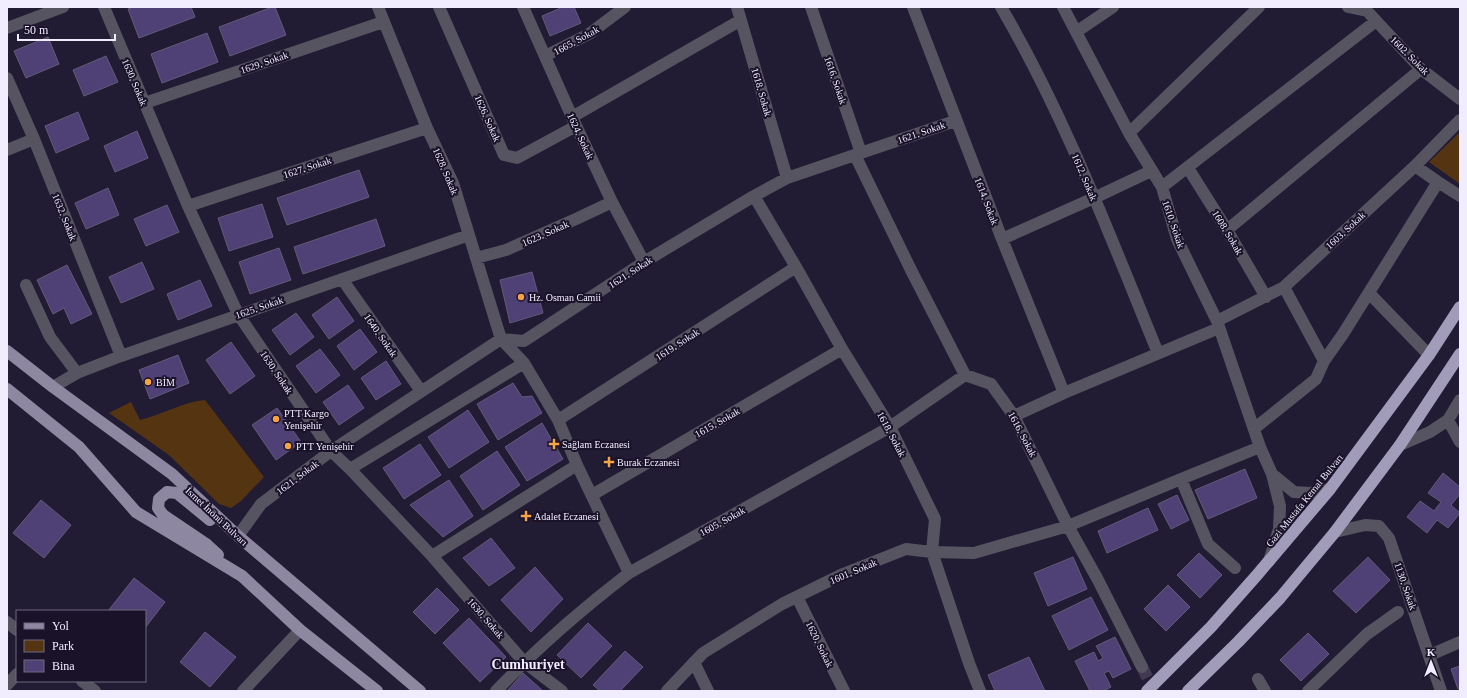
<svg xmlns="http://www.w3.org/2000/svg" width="1467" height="698" font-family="Georgia,serif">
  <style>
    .green { fill: #553511 }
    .building { fill: #4f4075; stroke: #625b78 }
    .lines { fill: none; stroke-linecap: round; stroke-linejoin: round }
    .minor-tunnel { stroke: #413a52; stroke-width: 12; stroke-dasharray: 12 6; stroke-linecap: butt }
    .minor { stroke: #565460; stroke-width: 12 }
    .major { stroke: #8d87a1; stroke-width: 12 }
    .highway { stroke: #a29cbb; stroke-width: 12 }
    .poi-dot { fill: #f5a345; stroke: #191229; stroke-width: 1.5 }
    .labels { text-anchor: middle; stroke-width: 4; stroke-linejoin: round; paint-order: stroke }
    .street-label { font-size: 10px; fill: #f1edfe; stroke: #191229 }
    .poi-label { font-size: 10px; fill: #f1edfe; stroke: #191229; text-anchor: start }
    .district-label { font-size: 14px; font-weight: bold; fill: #f1edfe; stroke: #191229 }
  </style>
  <rect width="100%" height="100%" fill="#221b34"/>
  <path class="green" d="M1460,132v52l-31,-22z
    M205,400l59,77 -23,24 -10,7 -12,-4 -50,-49 -60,-42 22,-11 9,18c22,-5 42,-18 65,-20z"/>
  <path class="building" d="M134,7h57l4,10 -56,21 -11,-29z
    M272,7h3l11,28 -56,21 -11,-29z
    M563,7h11l7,16 -31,13 -8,-20z
    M207,33l11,29 -56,21 -11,-29z
    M48,37l11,27 -33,14 -12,-27z
    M106,56l12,26 -34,14 -11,-26z
    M78,112l11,27 -33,14 -11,-27z
    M137,131l11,27 -33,14 -11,-26z
    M359,170l10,27 -82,28 -10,-27z
    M108,188l11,27 -33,14 -11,-26z
    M262,204l11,33 -44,14 -11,-33z
    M167,205l12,27 -33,14 -12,-27z
    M376,219l9,27 -82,28 -9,-27z
    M279,248l12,32 -41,14 -11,-32z
    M142,262l12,27 -33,14 -12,-26z
    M67,265l25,49 -21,10 -7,-16 -11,6 -16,-34z
    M532,272l11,41 -33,10 -10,-43z
    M200,280l12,26 -34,14 -11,-26z
    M337,297l17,24 -25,18 -17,-24z
    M296,313l18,24 -24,18 -18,-25z
    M360,329l17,23 -23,18 -17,-24z
    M231,342l24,34 -25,18 -24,-34z
    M320,349l20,26 -24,18 -20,-27z
    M178,355l11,28 -39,16 -11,-29z
    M386,361l15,23 -25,16 -15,-22z
    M513,383l9,14 10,-1 10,17 -44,27 -21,-36z
    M348,385l16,23 -25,17 -16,-23z
    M277,408l24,34 -25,18 -24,-35z
    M468,410l21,32 -40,26 -21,-31z
    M542,423l21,36 -36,22 -22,-34z
    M420,444l21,31 -37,24 -21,-31z
    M497,451l23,34 -37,25 -23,-34z
    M1245,469l12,29 -49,21 -13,-29z
    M1443,473l17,14v7l-9,11 9,8 -12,15 -11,-8 -10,13 -20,-16 13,-16 14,10 7,-9 -13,-9z
    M449,480l24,36 -30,21 -33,-32z
    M1177,495l12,25 -18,9 -13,-25z
    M41,500l30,25 -27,33 -31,-25z
    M1148,508l10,22 -51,23 -9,-22z
    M491,538l24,30 -26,18 -26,-28z
    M1199,553l23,22 -22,23 -23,-23z
    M1073,557l14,32 -39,17 -14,-33z
    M1368,557l22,23 -34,33 -23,-22z
    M535,567l28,32 -32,33 -30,-32z
    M134,578l31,24 -20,26v-17h-37z
    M1168,585l22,22 -24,24 -22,-22z
    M437,588l22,22 -24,24 -22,-22z
    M1091,597l17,33 -39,20 -17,-34z
    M469,618l37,39 -26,25 -37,-39z
    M588,623l24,23 -31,32 -24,-23z
    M205,632l31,25 -26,30 -30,-25z
    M1308,633l21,21 -28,27 -21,-21z
    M1115,637l16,32 -18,9 -4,-7 -5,2 7,14 -8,4h-13l-15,-30 19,-9 4,9 5,-3 -7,-12z
    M625,651l18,16 -23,24h-20l-7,-6z
    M1029,657l16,34h-50l-7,-16z
    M1460,666v22l-2,1 -7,-20z
    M523,673l20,18h-36z"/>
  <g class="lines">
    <path class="minor-tunnel" d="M1142,667l12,24"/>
    <path class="minor" d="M104,7l84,199 50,108 93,137 19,18 82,87 92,106 38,29
      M378,7l49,121 26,55 48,156 23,24 34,57 19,45 52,108
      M439,7l65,148 13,3 59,-32
      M523,7l49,110 40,85 32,60
      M737,7l50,171
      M811,7l50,146
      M913,7l89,232 62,154
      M1001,7c64,109 109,229 157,346
      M1063,7l66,126 33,54 15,52 40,82 43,126 12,27 8,32 -1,23 -10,32
      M1348,7l19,4
      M1365,7l2,4 54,58 39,30
      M7,28l56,-21
      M1076,32l37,-25
      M545,56l44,-22 36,-27
      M7,78l27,61 87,217
      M145,103l238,-81
      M572,117l169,-97
      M1129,133l130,-126
      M7,150l27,-11
      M855,155l56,115 54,105 26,9 23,32 54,110 30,54 44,87
      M1415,166l23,16 22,14
      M1188,168l39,62 39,67
      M1162,187l214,-166
      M754,196l42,71 46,82 48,78 45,92 -3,33 37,111 11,28
      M188,206l239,-78
      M1227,230l194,-161
      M1002,239l92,-41 57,-27
      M476,258l30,-8 70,-31 36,-17
      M342,279l79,112
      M26,285l24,52 27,36
      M1284,287l40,74
      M1369,293l60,62
      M1217,321l67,-34 131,-121 45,-46
      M53,387l24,-14 44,-17 348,-121
      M1014,416l50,-23 155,-65
      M558,420l238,-153
      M1448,420l12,22
      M1255,428l61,-49 8,-18 19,-27 95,-152
      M1400,445l30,-13 18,-12 12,-20
      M350,469l174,-106
      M1272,474l22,18 16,1 20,-4
      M1181,479l27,65 27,24
      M592,495l250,-146
      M1335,532l30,-7 14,1 10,12 52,153
      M238,536l23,-32 70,-53 170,-112 23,2 120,-79 110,-66 33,-18 168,-57
      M432,556l145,-91
      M797,597l47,94
      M7,622l10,8
      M1430,655l30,-13
      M694,662l14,29
      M1258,679l7,12
      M82,681l13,10
      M7,685l10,-11
      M243,691l57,-61
      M496,691c41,-43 86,-82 133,-118l261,-146 75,-52
      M667,691l36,-38 79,-49 61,-30 63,-25 26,3 42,1 94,-27 113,-47 79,-32
      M1308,691l59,-57 31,-22"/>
    <path class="major" d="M7,351l46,36 119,87 66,62 182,155
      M7,389l72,58 57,65 106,64 58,54 77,61
      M210,520l-33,-27 -10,-1 -8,7 -1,9 5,7 43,29 12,11"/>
    <path class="highway" d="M1147,691l64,-64 46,-52 73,-86 99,-134 31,-48
      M1188,691l50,-49 42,-44 55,-66 65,-87 60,-91"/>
  </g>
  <g class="poi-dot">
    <circle cx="521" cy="297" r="4"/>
    <circle cx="148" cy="382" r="4"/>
    <circle cx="276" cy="419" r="4"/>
    <path d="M552 438h4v4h4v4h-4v4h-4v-4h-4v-4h4z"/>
    <circle cx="288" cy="446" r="4"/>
    <path d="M607 456h4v4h4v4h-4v4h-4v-4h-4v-4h4z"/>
    <path d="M524 510h4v4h4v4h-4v4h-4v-4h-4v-4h4z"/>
  </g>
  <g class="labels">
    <g class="street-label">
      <text transform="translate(576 40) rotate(-29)" y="4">1665. Sokak</text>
      <text transform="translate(1410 55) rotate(45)" y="4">1602. Sokak</text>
      <text transform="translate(264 62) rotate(-19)" y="4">1629. Sokak</text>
      <text transform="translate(836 80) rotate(71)" y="4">1616. Sokak</text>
      <text transform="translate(135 82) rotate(67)" y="4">1630. Sokak</text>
      <text transform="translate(762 92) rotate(74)" y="4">1618. Sokak</text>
      <text transform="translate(488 118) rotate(66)" y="4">1626. Sokak</text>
      <text transform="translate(921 132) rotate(-19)" y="4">1621. Sokak</text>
      <text transform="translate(581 136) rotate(65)" y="4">1624. Sokak</text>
      <text transform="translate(307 167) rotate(-18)" y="4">1627. Sokak</text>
      <text transform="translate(446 171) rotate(67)" y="4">1628. Sokak</text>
      <text transform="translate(1085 177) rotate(67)" y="4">1612. Sokak</text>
      <text transform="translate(987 201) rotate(69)" y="4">1614. Sokak</text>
      <text transform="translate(65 217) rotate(68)" y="4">1632. Sokak</text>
      <text transform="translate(1174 224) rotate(71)" y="4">1610. Sokak</text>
      <text transform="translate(1345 230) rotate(-43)" y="4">1603. Sokak</text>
      <text transform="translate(1228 232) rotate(59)" y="4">1608. Sokak</text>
      <text transform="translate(545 233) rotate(-24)" y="4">1623. Sokak</text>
      <text transform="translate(630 272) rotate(-33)" y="4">1621. Sokak</text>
      <text transform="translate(259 307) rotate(-19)" y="4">1625. Sokak</text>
      <text transform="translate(381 335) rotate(55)" y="4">1640. Sokak</text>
      <text transform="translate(677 344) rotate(-33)" y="4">1619. Sokak</text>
      <text transform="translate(277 372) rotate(56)" y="4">1630. Sokak</text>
      <text transform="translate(717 422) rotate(-30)" y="4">1615. Sokak</text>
      <text transform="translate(892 434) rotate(62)" y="4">1618. Sokak</text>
      <text transform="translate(1023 434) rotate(62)" y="4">1616. Sokak</text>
      <text transform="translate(297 477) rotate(-37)" y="4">1621. Sokak</text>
      <text transform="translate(1304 500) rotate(-51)" y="4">Gazi Mustafa Kemal Bulvarı</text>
      <text transform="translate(217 516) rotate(43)" y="4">İsmet İnönü Bulvarı</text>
      <text transform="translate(722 521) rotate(-29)" y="4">1605. Sokak</text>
      <text transform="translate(853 571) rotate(-23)" y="4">1601. Sokak</text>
      <text transform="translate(1406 586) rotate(71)" y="4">1130. Sokak</text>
      <text transform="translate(486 618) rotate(49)" y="4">1630. Sokak</text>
      <text transform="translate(820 644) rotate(64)" y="4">1620. Sokak</text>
    </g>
    <g class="poi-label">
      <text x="529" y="301">Hz. Osman Camii</text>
      <text x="156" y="386">BİM</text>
      <text x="284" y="417">PTT Kargo<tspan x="284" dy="12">Yenişehir</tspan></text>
      <text x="562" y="448">Sağlam Eczanesi</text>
      <text x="296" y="450">PTT Yenişehir</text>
      <text x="617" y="466">Burak Eczanesi</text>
      <text x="534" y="520">Adalet Eczanesi</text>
    </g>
    <g class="district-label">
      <text x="528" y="669">Cumhuriyet</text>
    </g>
  </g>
  <rect width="1467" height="698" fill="none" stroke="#f1edfe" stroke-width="16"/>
  <rect x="16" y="610" width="130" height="72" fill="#191229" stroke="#6f6a7e"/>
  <rect x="24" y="623" width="20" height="6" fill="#8d87a1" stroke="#6f6a7e"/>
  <text x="52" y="630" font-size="12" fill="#f1edfe">Yol</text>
  <rect x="24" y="640" width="20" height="12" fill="#553511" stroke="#6f6a7e"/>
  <text x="52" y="650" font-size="12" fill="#f1edfe">Park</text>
  <rect x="24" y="660" width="20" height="12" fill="#4f4075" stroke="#6f6a7e"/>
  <text x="52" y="670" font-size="12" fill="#f1edfe">Bina</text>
  <g transform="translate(1431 662)" stroke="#191229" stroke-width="3" paint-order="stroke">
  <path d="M0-3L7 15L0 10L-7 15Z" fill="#f1edfe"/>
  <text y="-6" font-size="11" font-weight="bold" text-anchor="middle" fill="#f1edfe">K</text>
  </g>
  <path d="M18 34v6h97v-6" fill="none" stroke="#f1edfe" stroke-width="2"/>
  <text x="24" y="34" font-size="12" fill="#f1edfe" stroke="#191229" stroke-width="3" paint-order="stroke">50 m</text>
</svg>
